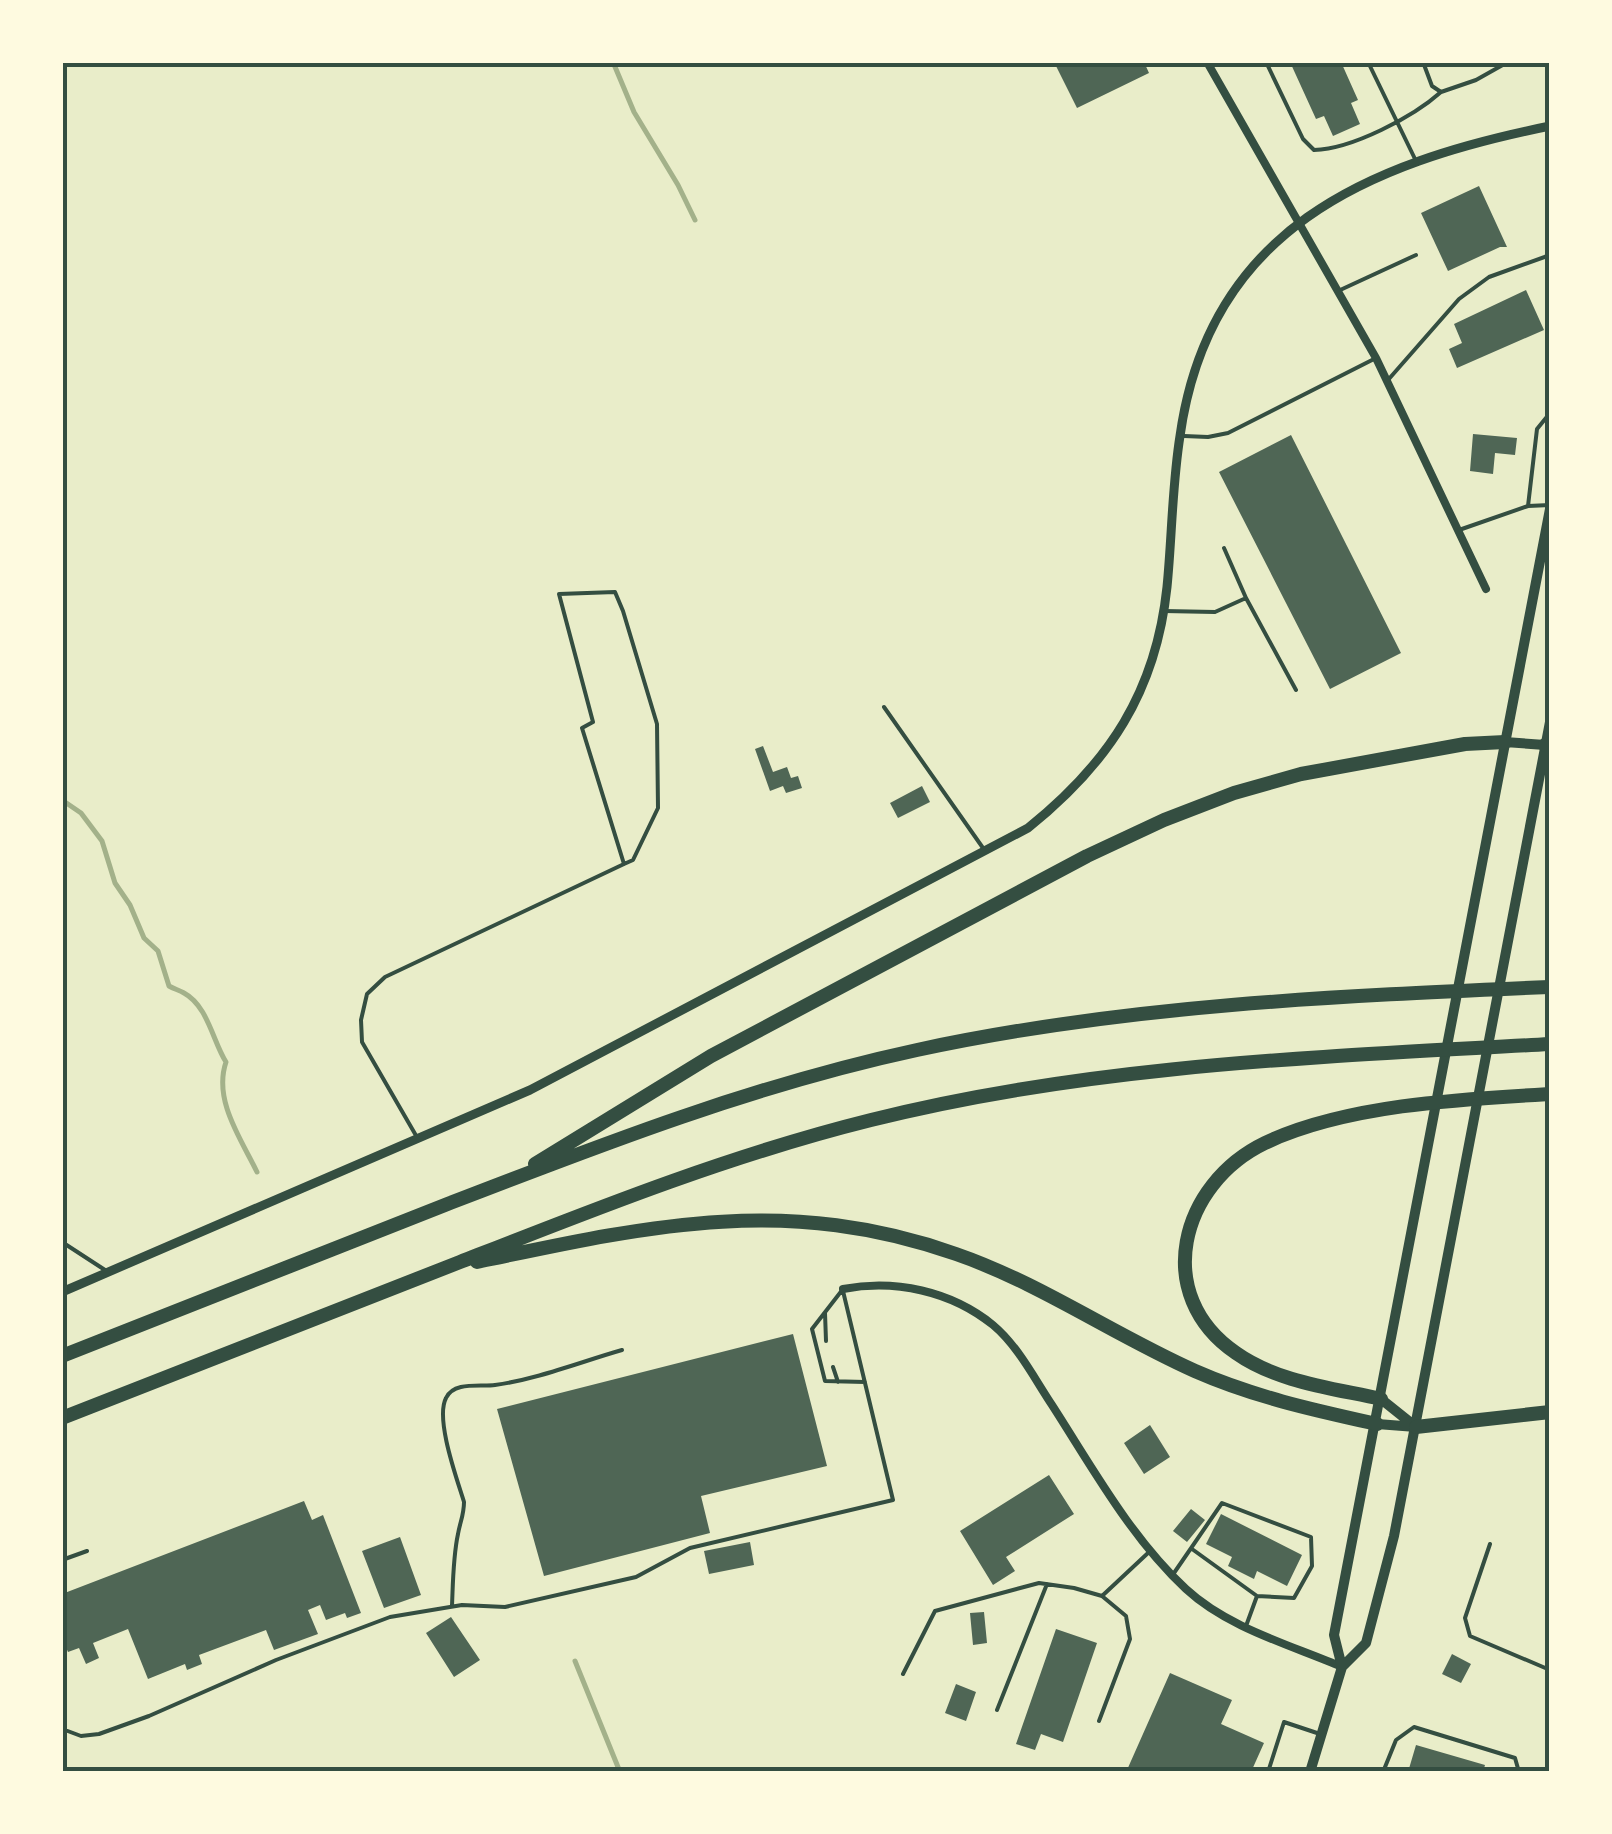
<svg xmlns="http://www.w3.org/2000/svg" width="1612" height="1834" font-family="Lora,serif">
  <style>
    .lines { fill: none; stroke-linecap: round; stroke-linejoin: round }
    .stream { stroke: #a3b18a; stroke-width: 5 }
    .building { fill: #4f6655 }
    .service { stroke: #344e41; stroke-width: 4 }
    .minor { stroke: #344e41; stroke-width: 8 }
    .tertiary { stroke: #344e41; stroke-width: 9 }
    .secondary { stroke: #344e41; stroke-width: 10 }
    .motorway { stroke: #344e41; stroke-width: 14 }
    .neatline { fill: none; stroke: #344e41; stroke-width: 4 }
  </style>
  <rect width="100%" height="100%" fill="#e9edc9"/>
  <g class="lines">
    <path class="stream" d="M613,62l21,50 44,73 17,35
      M62,800l19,13 21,28 13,42 15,22 14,33 14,13 11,35c5,3 10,4 15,7 24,13 29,49 42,69 -13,38 15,77 31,110
      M575,1661l45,111"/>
  </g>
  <path class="building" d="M1054,62h90l5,11 -72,35z
    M1290,62h51l17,38 -7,3 9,21 -27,12 -9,-20 -8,3z
    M1479,186l28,61h-7l-52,24 -27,-58z
    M1526,290l18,40 -87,38 -8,-19 13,-6 -8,-19z
    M1473,434l44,4 -2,17 -20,-2 -2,21 -23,-3z
    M1291,435l110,218 -71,36 -111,-217z
    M763,746l10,26 14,-5 4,11 7,-2 4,12 -16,5 -3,-7 -13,5 -15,-42z
    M922,786l8,16 -32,16 -8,-15z
    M793,1334l34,132 -126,30 9,37 -166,43 -47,-167z
    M1150,1425l20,32 -26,17 -20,-31z
    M1049,1475l25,39 -68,43 9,14 -22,14 -33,-54z
    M304,1501l8,19 11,-5 38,98 -14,5 -2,-5 -19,7 -6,-15 -12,5 10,24 -44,16 -8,-20 -67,25 3,9 -15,6 -2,-6 -37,15 -20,-50 -35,14 6,15 -13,6 -7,-16 -11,4 -6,-14v-44z
    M1191,1509l14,11 -18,22 -14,-11z
    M1221,1514l81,41 -15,31 -30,-15 -3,8 -26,-13 4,-9 -26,-13z
    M400,1537l21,58 -37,13 -22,-57z
    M750,1542l4,23 -45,9 -5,-23z
    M984,1612l3,31 -14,2 -3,-32z
    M451,1617l29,43 -26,17 -28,-44z
    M1056,1629l41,14 -34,99 -22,-8 -6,16 -19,-6z
    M1452,1654l19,10 -10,19 -19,-9z
    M1170,1673l62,27 -11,24 43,19 -13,29 -124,-2z
    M956,1684l20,8 -10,29 -21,-8z
    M1416,1745l69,20 -2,7h-75z"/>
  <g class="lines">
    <path class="service" d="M1266,62l37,77 11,11c38,-1 99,-33 127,-58
      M1368,62l48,99
      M1423,62l9,24 9,6 35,-12 32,-18
      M1338,291l78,-36
      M1388,380l71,-81 30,-22 61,-22
      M1184,436l24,1 20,-4 148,-75
      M1528,506l9,-77 13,-16
      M1459,530l69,-24 22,-1
      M1224,548l22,50
      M1164,611l51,1 31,-14 50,92
      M884,707l99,141
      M418,1139l-56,-97 -1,-22 6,-26 18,-17 239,-113 9,-4 25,-52 -1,-84 -34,-113 -8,-19 -56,2 34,128 -11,6 42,136
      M62,1242l43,28
      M843,1289l-31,40 13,52 40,1
      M825,1313l1,28
      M833,1367l5,15
      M1490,1544l-25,74 5,18 80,34
      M1192,1549l65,47
      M62,1560l25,-9
      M1174,1573l48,-70 89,34 1,29 -18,32 -37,-2 -11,30
      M452,1606c1,-24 1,-49 6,-72 2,-12 6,-19 6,-32 -7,-23 -29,-83 -18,-104 8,-17 34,-11 49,-13 43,-6 85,-23 127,-35
      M903,1674l32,-63 104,-28 35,5 28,8 46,-43
      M997,1710l50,-126
      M1099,1721l31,-82 -4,-23 -24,-20
      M62,1725l3,5 16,6 18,-2 50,-18 127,-56 114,-43 72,-12 43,2 131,-30 54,-29 203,-48 -50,-209
      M1268,1772l16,-50 36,12
      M1383,1772l13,-32 18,-13 101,31 4,14"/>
    <path class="minor" d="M1207,62l169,296 110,231
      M843,1289c52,-10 108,2 150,36 25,21 41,53 59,80 40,62 79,133 134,184 42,39 105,56 156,78"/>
    <path class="tertiary" d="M62,1292l468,-202 498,-262c81,-65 128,-136 139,-241 5,-50 5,-101 13,-151 29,-207 187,-273 370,-310"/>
    <path class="secondary" d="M1505,742l40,3
      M1381,1399l35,28
      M1377,1424l39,3
      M1342,1667l-8,-32 216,-1126
      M1310,1772l32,-105 24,-24 28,-107 156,-814"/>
    <path class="motorway" d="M1545,745h5
      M535,1164l176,-108 376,-200 77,-36 70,-27 67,-19 164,-30 40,-2
      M477,1262c170,-36 309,-68 479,-8 84,29 158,81 239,117 59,26 119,39 182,53
      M62,1356c128,-50 256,-100 383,-151 155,-60 309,-120 472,-155 208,-45 421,-54 633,-63
      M1381,1399c-49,-11 -104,-17 -145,-46 -85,-58 -56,-169 29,-210 80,-38 196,-44 285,-49
      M62,1418c133,-52 266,-104 398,-156 135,-53 270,-107 411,-142 223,-56 451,-63 679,-76
      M1416,1427l134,-15"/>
  </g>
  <rect width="1612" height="1834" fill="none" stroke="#fefae0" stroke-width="130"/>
  <rect x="65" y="65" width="1482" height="1704" class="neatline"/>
</svg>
